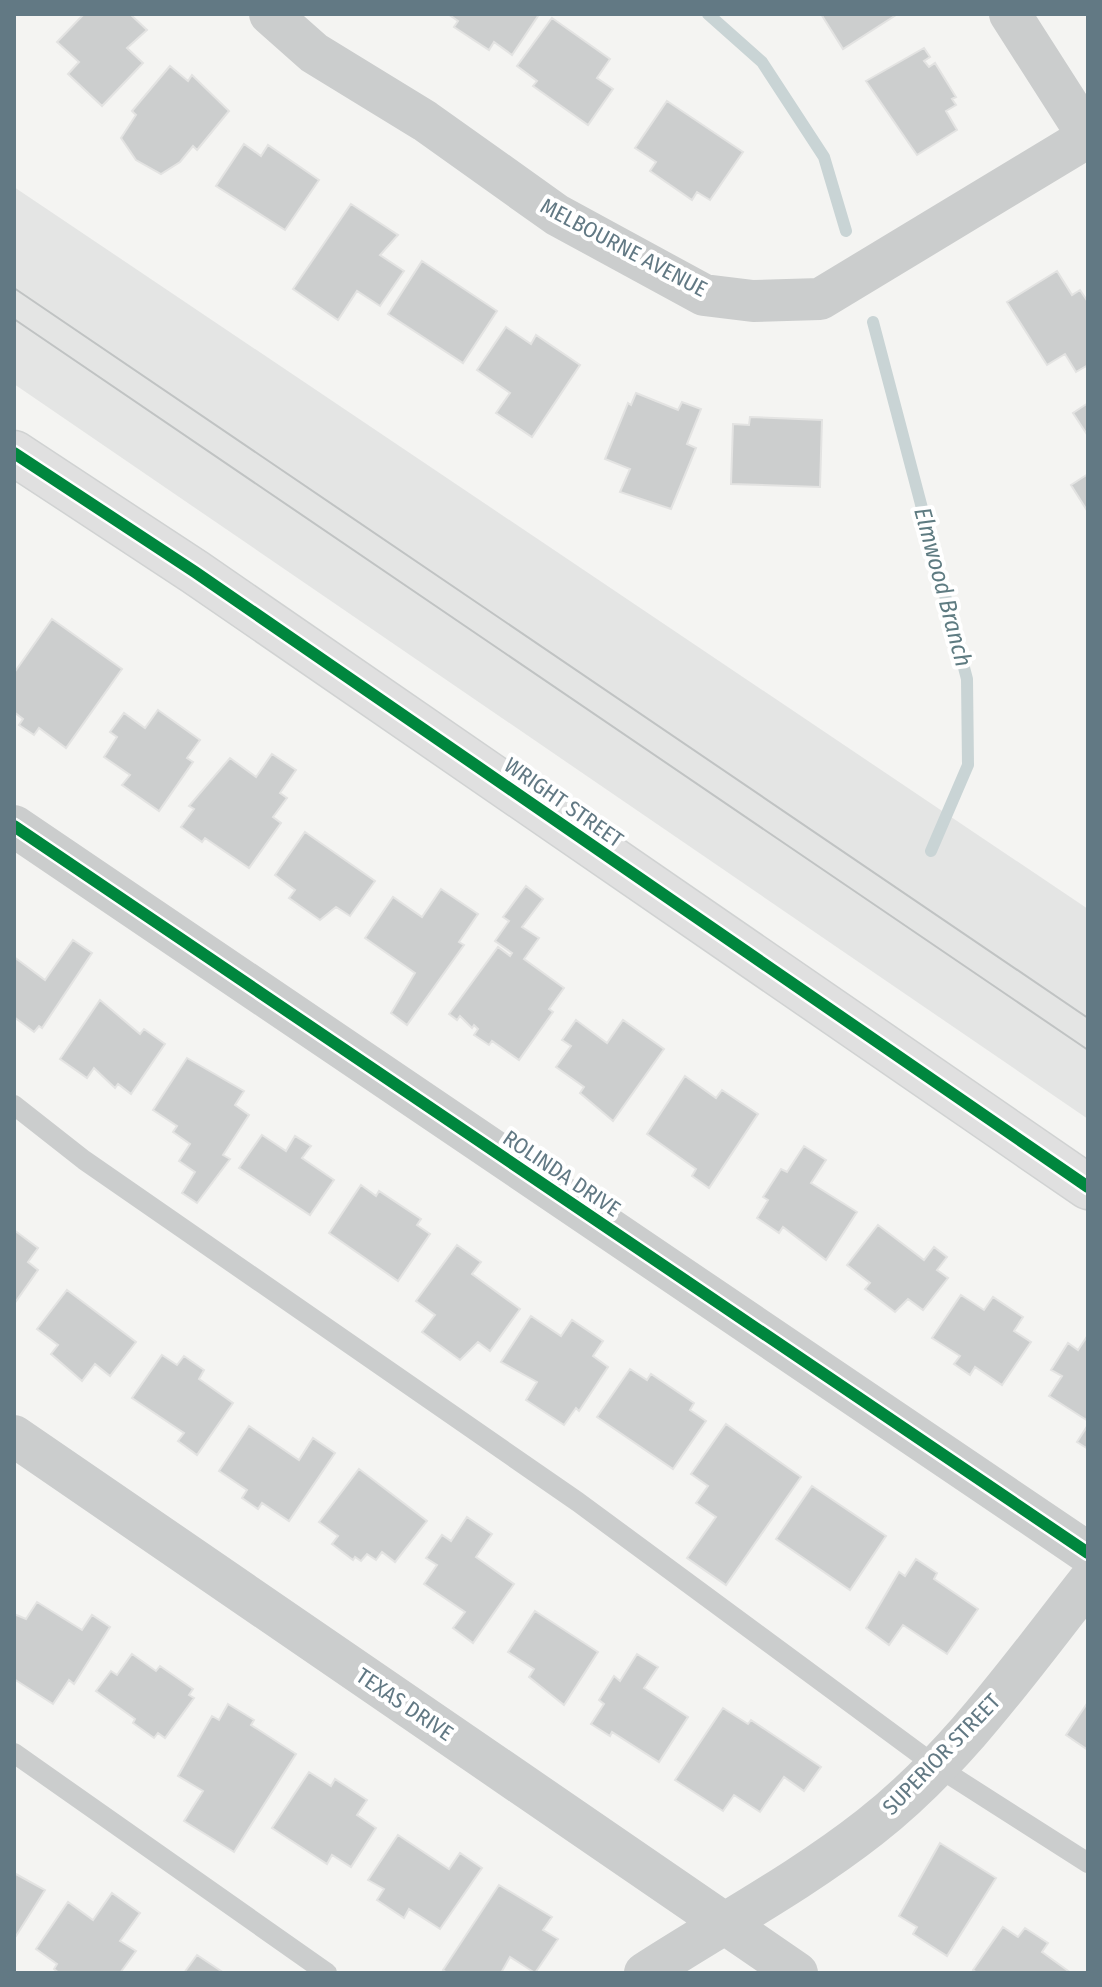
<svg xmlns="http://www.w3.org/2000/svg" width="1102" height="1987" font-family="'Fira Sans Condensed',sans-serif">
  <style>
    .built { fill: #e4e5e4 }
    .lines { fill: none; stroke-linecap: round; stroke-linejoin: round }
    .stream { stroke: #c9d4d5; stroke-width: 12 }
    .building { fill: #cccece; stroke: #e3e3e2; stroke-width: 2 }
    .secondary-casing { stroke: #d0d2d2; stroke-width: 47 }
    .lane { stroke: #cbcdcd; stroke-width: 20 }
    .street { stroke: #cbcdcd; stroke-width: 42 }
    .secondary { stroke: #e0e0e0; stroke-width: 44 }
    .tram { stroke: #c0c3c3; stroke-width: 2 }
    .cycleway-casing { stroke: #fff; stroke-width: 17 }
    .cycleway { stroke: #00873e; stroke-width: 12 }
    .labels { text-anchor: middle; stroke-width: 8; stroke-linejoin: round; paint-order: stroke }
    .street-label { font-size: 22px; fill: #627984; stroke: #fff }
    .water-label { font-size: 24px; font-style: italic; fill: #5e7b81; stroke: #fff }
  </style>
  <rect width="100%" height="100%" fill="#f4f4f2"/>
  <path class="built" d="M14,187l1074,722v210l-1074,-735z"/>
  <g class="lines">
    <path class="stream" d="M708,14l54,48 62,95 22,74
      M873,322l94,357 1,86 -37,86"/>
  </g>
  <path class="building" d="M84,14h46l17,16 -20,18 16,15 -41,43 -34,-32 11,-12 -22,-20z
    M448,14h87l3,2 -26,39 -18,-13 -5,8 -35,-23 4,-6z
    M821,14h75v1l-53,34z
    M552,18l58,41 -13,19 16,11 -25,36 -55,-39 4,-5 -20,-15z
    M924,48l6,9 -6,4 5,6 6,-4 21,34 -4,2 4,6 -10,6 11,19 -40,25 -51,-74z
    M170,66l18,15 4,-6 37,36 -32,39 -4,-4 -13,16 -19,12 -25,-14 -15,-22 15,-23 -4,-4z
    M667,101l76,51 -33,48 -13,-8 -5,8 -42,-29 6,-9 -21,-14z
    M244,144l17,12 7,-11 51,35 -34,50 -69,-44z
    M351,204l47,31 -18,20 24,16 -24,35 -23,-15 -19,29 -45,-31z
    M422,261l75,50 -34,52 -75,-49z
    M1057,271l15,24 8,-5 8,12v63l-12,7 -11,-18 -18,11 -40,-63z
    M506,327l25,17 5,-9 44,30 -48,72 -36,-24 14,-20 -33,-23z
    M636,393l42,17 4,-8 19,7 -14,35 9,4 -25,61 -51,-17 10,-23 -25,-10 23,-56 3,2z
    M1088,403v33l-15,-23z
    M750,417l72,3 -2,67 -89,-3 2,-60 16,1z
    M1088,474v38l-17,-27z
    M52,619l70,50 -56,79 -27,-20 -5,7 -15,-10 4,-6 -9,-7v-39z
    M158,710l42,30 -13,18 6,4 -34,49 -37,-26 8,-10 -26,-18 13,-20 -7,-5 14,-19 21,15z
    M272,754l24,16 -16,23 7,5 -14,19 8,6 -32,45 -44,-30 -3,4 -21,-15 13,-18 -5,-3 41,-48 26,19z
    M305,832l70,49 -25,35 -14,-9 -16,13 -31,-22 6,-8 -20,-15z
    M526,886l17,13 -21,28 17,11 -15,21 40,29 -15,21 4,3 -34,48 -27,-19 -3,4 -15,-10 4,-6 -4,-4 -2,3 -12,-12 -3,4 -8,-6 49,-67 12,9 2,-3 -17,-12 14,-20 -6,-4z
    M441,889l37,25 -19,28 5,3 -57,80 -16,-12 24,-40 -50,-35 28,-41 29,20z
    M73,940l19,13 -50,75 -3,-2 -5,6 -20,-15v-60l31,23z
    M100,1000l40,34 4,-5 21,15 -34,50 -13,-10 -3,4 -21,-20 -7,10 -27,-19z
    M576,1020l31,23 16,-23 41,29 -51,72 -33,-28 4,-6 -28,-20 15,-21 -9,-6z
    M187,1058l57,33 -9,14 14,10 -26,40 7,4 -33,44 -15,-10 13,-21 -16,-11 11,-17 -17,-12 4,-6 -24,-16z
    M685,1076l31,22 6,-8 36,24 -49,74 -17,-12 4,-7 -49,-35z
    M262,1135l24,16 9,-15 16,10 -9,12 32,22 -24,35 -71,-47z
    M804,1146l22,14 -15,23 46,29 -31,48 -43,-33 -4,6 -22,-15 11,-18 -5,-3 18,-28 6,3z
    M361,1185l15,11 3,-5 42,28 -4,6 13,9 -32,47 -69,-48z
    M878,1225l46,35 10,-13 13,10 -10,13 11,8 -25,32 -15,-11 -13,13 -30,-23 5,-6 -23,-18z
    M14,1230l24,18 -10,14 10,8 -24,34z
    M457,1245l24,17 -9,12 48,35 -30,42 -12,-9 -18,18 -38,-28 13,-17 -19,-14z
    M67,1290l69,52 -26,34 -15,-12 -13,17 -31,-27 7,-9 -21,-16z
    M961,1295l23,15 9,-13 30,20 -9,14 17,11 -29,43 -27,-18 -5,8 -16,-11 6,-8 -28,-18z
    M531,1316l30,20 11,-16 31,21 -10,15 15,11 -29,44 -3,-3 -12,17 -38,-25 11,-18 -36,-20z
    M1088,1335v86l-39,-25 13,-20 -11,-6 17,-27 10,7z
    M162,1355l15,10 7,-9 20,14 -5,9 34,24 -36,52 -19,-14 6,-8 -52,-35z
    M630,1369l17,11 4,-6 43,29 -4,7 16,11 -33,48 -76,-52z
    M726,1424l75,53 -75,108 -39,-27 29,-41 -20,-14 12,-17 -17,-12z
    M1088,1425v24l-11,-7z
    M249,1426l50,34 14,-22 22,15 -46,68 -27,-18 -4,6 -16,-11 5,-8 -28,-19z
    M359,1469l68,52 -32,41 -13,-10 -6,8 -9,-6 -6,7 -6,-4 -2,3 -21,-16 6,-8 -19,-14z
    M812,1486l74,50 -36,54 -74,-51z
    M467,1517l25,17 -16,23 38,27 -41,59 -20,-15 12,-16 -41,-28 13,-19 -11,-7 16,-23 9,6z
    M916,1559l21,14 -3,6 44,30 -31,45 -44,-29 -14,20 -23,-17 33,-56 6,4z
    M37,1602l45,28 10,-15 18,12 -36,57 -5,-4 -16,24 -39,-25v-65l12,5z
    M535,1611l63,41 -34,53 -35,-28 5,-8 -26,-17z
    M132,1654l24,17 4,-5 33,23 -4,6 5,3 -29,40 -7,-5 -4,5 -21,-15 2,-4 -39,-28 15,-20 6,4z
    M637,1654l21,13 -14,21 44,29 -29,45 -47,-30 -2,4 -19,-12 13,-20 -5,-4 15,-24 6,5z
    M1088,1702v48l-22,-15z
    M228,1704l26,16 -3,5 45,29 -62,98 -50,-31 19,-30 -25,-15 34,-60 7,4z
    M723,1708l25,16 3,-4 70,47 -17,24 -20,-14 -24,35 -26,-17 -11,16 -48,-31z
    M309,1772l22,14 4,-7 32,21 -10,15 19,13 -25,39 -19,-12 -5,9 -55,-36z
    M398,1835l51,34 11,-16 22,15 -42,61 -31,-20 -5,9 -27,-18 7,-11 -16,-9z
    M940,1843l56,35 -49,78 -34,-22 4,-7 -18,-11z
    M14,1873l31,17 -29,46 -2,-1z
    M499,1885l53,32 -9,13 15,9 -23,34 -25,-16 -9,16h-54l-4,-3z
    M112,1893l28,20 -20,28 16,10 -16,22h-61l-5,-4 3,-5 -21,-15 32,-47 25,18z
    M1003,1927l15,10 7,-9 23,15 -6,9 29,21h-94l-4,-3z
    M197,1955l27,18h-40z"/>
  <g class="lines">
    <defs>
      <path id="secondary" d="M14,453l181,119 893,615"/>
    </defs>
    <use href="#secondary" class="secondary-casing"/>
    <path class="lane" d="M14,1105l70,55 494,342 358,264 152,97
      M14,1753l313,220"/>
    <path class="street" d="M270,14l44,39 111,68 132,94 147,80 49,6 67,-2 268,-162
      M1010,14l78,122
      M14,826l1074,727
      M14,1436l783,537
      M645,1973c74,-48 155,-91 225,-146 86,-67 151,-160 218,-245"/>
    <use href="#secondary" class="secondary"/>
    <path class="tram" d="M14,288l1074,730
      M14,319l1074,731"/>
    <defs>
      <path id="cycleway" d="M14,453l181,119 893,615
        M14,826l1074,727"/>
    </defs>
    <use href="#cycleway" class="cycleway-casing"/>
    <use href="#cycleway" class="cycleway"/>
  </g>
  <g class="labels">
    <g class="street-label">
      <text transform="translate(624 247) rotate(28)" y="8">MELBOURNE AVENUE</text>
      <text transform="translate(564 802) rotate(35)" y="8">WRIGHT STREET</text>
      <text transform="translate(562 1173) rotate(34)" y="8">ROLINDA DRIVE</text>
      <text transform="translate(405 1704) rotate(34)" y="8">TEXAS DRIVE</text>
      <text transform="translate(941 1754) rotate(-46)" y="8">SUPERIOR STREET</text>
    </g>
    <g class="water-label">
      <text transform="translate(943 587) rotate(75)" y="8">Elmwood Branch</text>
    </g>
  </g>
  <rect width="1102" height="1987" fill="none" stroke="#627984" stroke-width="32"/>
</svg>
